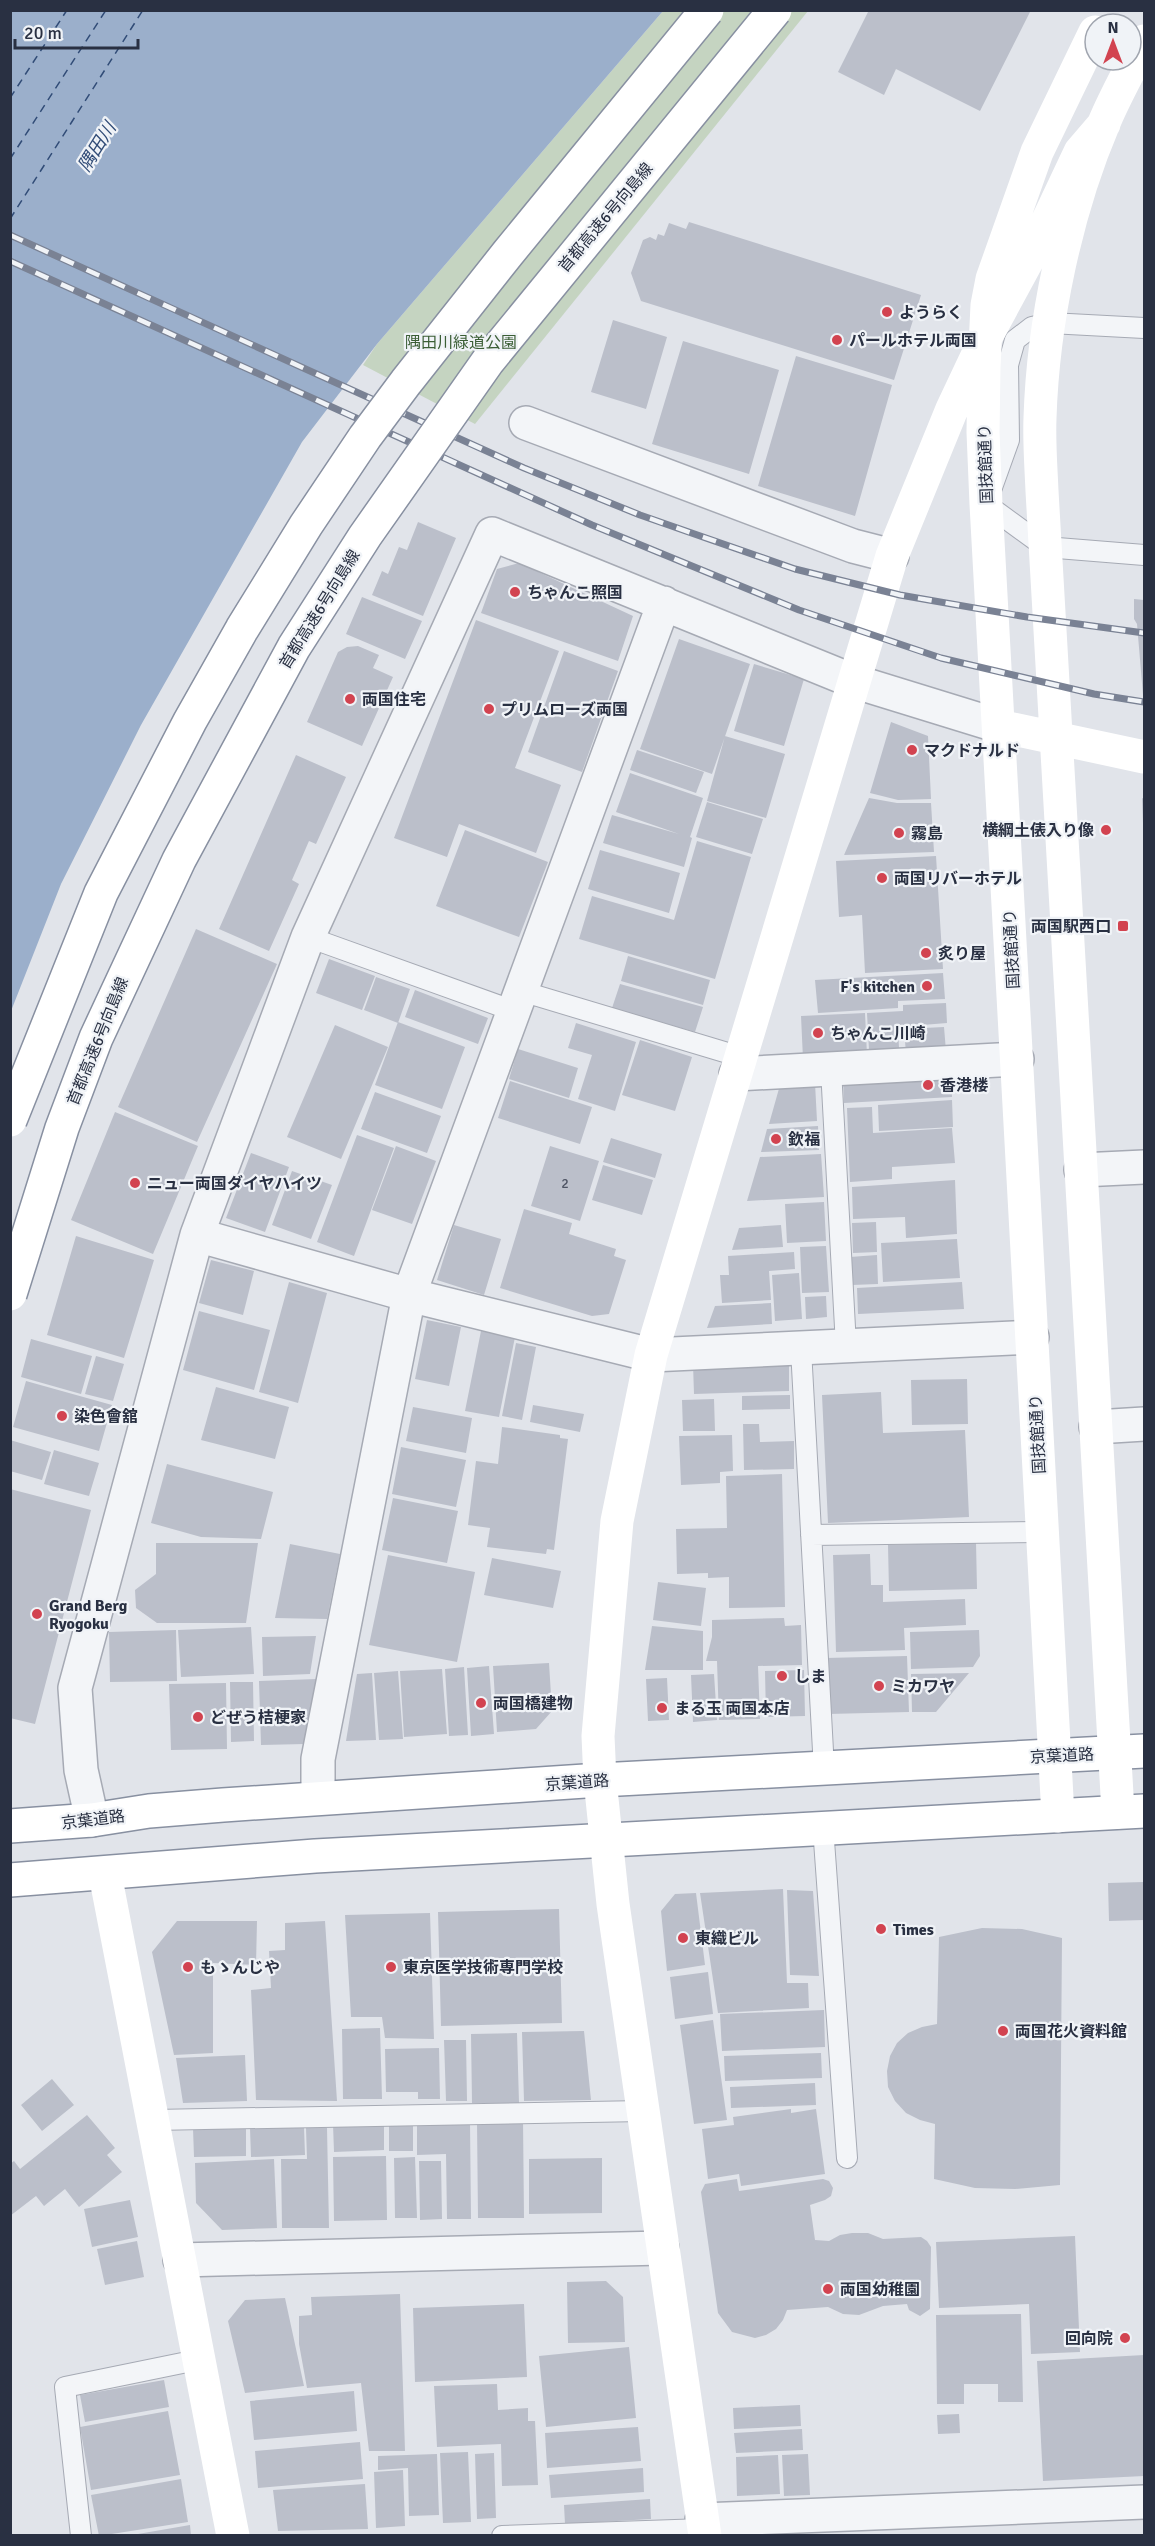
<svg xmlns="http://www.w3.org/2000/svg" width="1155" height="2546" font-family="Signika,'Noto Sans JP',sans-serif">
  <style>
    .green { fill: #c5d4c1 }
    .water { fill: #9bafcb }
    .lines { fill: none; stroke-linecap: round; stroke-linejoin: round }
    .ferry { stroke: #314c77; stroke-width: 1.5; stroke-dasharray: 8 6; stroke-linecap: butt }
    .building { fill: #bbbfca }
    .lane-casing { stroke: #a6aab4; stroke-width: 22 }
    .street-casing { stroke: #a6aab4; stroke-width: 36 }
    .highway-casing { stroke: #8890a1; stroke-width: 36 }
    .lane { stroke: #f3f5f8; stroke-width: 20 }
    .street { stroke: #f3f5f8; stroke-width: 33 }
    .secondary { stroke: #fff; stroke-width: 33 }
    .highway { stroke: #fff; stroke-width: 33 }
    .rail-casing { stroke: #7a8294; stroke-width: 7 }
    .rail { stroke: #f0f3f7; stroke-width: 4.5; stroke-dasharray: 14; stroke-linecap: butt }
    .highway-bridge-casing { stroke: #8890a1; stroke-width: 36; stroke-linecap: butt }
    .highway-bridge { stroke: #fff; stroke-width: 33 }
    .poi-dot { fill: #d24350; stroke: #f0f3f7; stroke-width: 2 }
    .labels { text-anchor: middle; stroke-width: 4.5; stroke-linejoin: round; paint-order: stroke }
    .number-label { font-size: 14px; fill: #4e5464 }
    .street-label { font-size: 16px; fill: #293042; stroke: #f0f3f7 }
    .poi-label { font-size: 16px; font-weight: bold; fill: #293042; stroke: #f0f3f7; text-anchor: start }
    .park-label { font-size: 16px; fill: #3b5e35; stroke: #f0f3f7 }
    .water-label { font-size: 18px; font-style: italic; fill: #314c77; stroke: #f0f3f7 }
  </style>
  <rect width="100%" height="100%" fill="#e1e4ea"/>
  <path class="green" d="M663,11h145l-333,413 -112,-59 14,-21z"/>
  <path class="water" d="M11,10l652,1 -286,333 -75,98 -161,283 -80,159 -50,127z"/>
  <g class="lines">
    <path class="ferry" d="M10,98l57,-88
      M10,159l96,-149
      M10,219l133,-209"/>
  </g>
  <path class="building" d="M869,10l53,1 109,-1 -51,101 -84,-42 -12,26 -46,-23z
    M689,222l232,73 -27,85 -253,-79 -10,-28 12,-33 7,-3 6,3 2,-6 6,2 5,-13 17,6z
    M613,320l54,17 -21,72 -55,-17z
    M683,341l96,29 -30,104 -97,-30z
    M796,356l96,29 -37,131 -97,-30z
    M418,522l38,16 -33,78 -51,-21 10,-24 6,3 11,-27 8,3z
    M519,563l114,53 -15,45 -137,-48 16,-44z
    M362,597l60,24 -17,38 -59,-25z
    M1134,599l10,1v107l-7,-83 -3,-5z
    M476,620l83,31 -44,117 46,17 -25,68 -77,-29 -12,33 -53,-19z
    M679,639l71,25 -38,110 -72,-25z
    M358,646l21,9 -6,13 20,9 -31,69 -55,-24 31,-70 9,-5z
    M564,651l54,20 -36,101 -54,-20z
    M754,664l50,15 -20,67 -50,-15z
    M891,722l37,14 3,63 -33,1 -28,-7z
    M725,736l60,18 -19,64 -59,-17z
    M637,750l67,22 -8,21 -66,-23z
    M296,755l50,22 -30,67 -7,-3 -17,39 7,4 -30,67 -50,-22z
    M630,773l73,25 -13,39 2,1 -8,29 -81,-24 9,-28 67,19 -63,-22z
    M869,798l28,5h34l3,49 -90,3z
    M1142,798l2,1v24h-1z
    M707,802l56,17 -11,35 -56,-17z
    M465,830l83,32 -29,75 -83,-31z
    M697,841l54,16 -36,122 -136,-40 13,-43 82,24z
    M600,850l80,23 -11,40 -81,-24z
    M936,856l7,113 -78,4 -3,-58 -23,2 -3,-56z
    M196,929l81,35 -80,178 -79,-35z
    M628,956l82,24 -7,25 -82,-24z
    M329,959l46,17 -13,34 -46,-17z
    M943,973l2,26 -47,2v7l-80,5 -3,-33z
    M376,977l34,12 -12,34 -34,-13z
    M620,984l83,23 -8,25 -83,-24z
    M415,990l73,28 -10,26 -73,-27z
    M946,1003l1,20 -49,4 1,21 -30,2 -2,-37 36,-2v-6z
    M865,1013l2,42 -64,4 -2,-43z
    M398,1022l67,25 -23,62 -67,-24z
    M576,1023l60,19 -21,69 -37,-12 14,-44 -24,-7z
    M335,1025l53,22 -47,112 -54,-22z
    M944,1027l2,24 -40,2 -2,-24z
    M640,1040l52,17 -17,54 -53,-16z
    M518,1049l60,19 -9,30 -60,-19z
    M951,1070l1,27 -108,6 -1,-26z
    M510,1081l82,26 -12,37 -82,-26z
    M815,1083l2,38 -48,3 11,-39z
    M375,1092l66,24 -14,37 -66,-24z
    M952,1100l1,27 -74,4 -1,-26z
    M872,1107l1,26 79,-5 3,35 -63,4v12l-42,3 -3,-74z
    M115,1112l83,34 -45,108 -82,-34z
    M818,1126l1,24 -58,2 6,-23z
    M357,1135l37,13 -40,108 -37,-14z
    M611,1138l51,16 -7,24 -52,-16z
    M396,1146l40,15 -24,63 -40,-14z
    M550,1146l49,15 -19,60 -49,-15z
    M251,1153l38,14 -24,65 -39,-14z
    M821,1154l3,43 -77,4 13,-44z
    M603,1165l50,15 -11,35 -50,-15z
    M292,1171l40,14 -21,54 -39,-14z
    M955,1180l2,54 -51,4 -1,-21 -52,2 -1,-32z
    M824,1202l2,39 -39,2 -2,-39z
    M524,1209l48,14 -3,11 47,15 -2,7 12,4 -17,54 -17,2 -92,-28z
    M876,1222l1,30 -24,1 -1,-30z
    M454,1225l47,14 -17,56 -47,-15z
    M781,1225l2,22 -51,3 7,-22z
    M76,1236l78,24 -30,98 -77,-23z
    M957,1239l3,39 -77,4 -2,-39z
    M826,1246l3,46 -27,1 -2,-46z
    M794,1252l1,17 -26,2 2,29 -49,3 -2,-28h9l-1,-19z
    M877,1255l1,29 -26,1 -2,-28z
    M211,1260l43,11 -11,44 -44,-12z
    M799,1273l3,46 -27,2 -3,-46z
    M289,1282l38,11 -29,110 -39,-11z
    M962,1282l2,27 -106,5 -1,-26z
    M826,1296l1,21 -21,2 -1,-22z
    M771,1303l1,21 -65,4 8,-22z
    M199,1311l71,19 -16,60 -71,-20z
    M427,1320l34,7 -12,59 -34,-7z
    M481,1331l34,6 -16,80 -34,-6z
    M31,1339l61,17 -11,38 -60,-17z
    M516,1343l20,4 -14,73 -20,-4z
    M96,1356l28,8 -11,37 -28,-7z
    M789,1362v29l-95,3 -1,-30z
    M967,1379l1,45 -56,1 -1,-45z
    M26,1381l86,24 -13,46 -86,-24z
    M216,1387l73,20 -14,52 -74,-19z
    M881,1392l2,41 82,-3 4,87 -141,6 -6,-128z
    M790,1395v14l-48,1v-14z
    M714,1399l1,32h-32l-1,-31z
    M533,1405l51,9 -4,18 -50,-10z
    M413,1407l59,11 -6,35 -60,-12z
    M743,1424h16l1,18 34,-1v28l-50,1z
    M502,1427l58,8v3l8,1 -14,111 -7,-1 -1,5 -59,-7 3,-19 -22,-3 8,-64 22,3z
    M732,1435l1,36 -13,1v11l-39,2 -2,-49z
    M10,1440l41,12 -9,28 -32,-9z
    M401,1447l65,13 -10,47 -64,-13z
    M54,1450l45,13 -10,33 -45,-12z
    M167,1464l106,28 -12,47 -60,-2 -50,-14z
    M782,1474l3,133 -56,1v-31l-21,1v-5l-31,1 -1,-45 51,-1 -1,-52z
    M10,1489l81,21 -56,214 -25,-6z
    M393,1498l65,13 -11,52 -65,-13z
    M976,1542l1,47 -88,2 -1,-46z
    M156,1543h102l-12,80h-89l-21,-15 -1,-18 21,-16z
    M290,1544l50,10 -13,65 -52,-1z
    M870,1554l1,31h12v17l82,-3 1,26 -62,3 1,22 -69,2 -3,-97z
    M388,1555l87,17 -18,90 -88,-17z
    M492,1558l69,13 -8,37 -69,-13z
    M658,1582l48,6 -5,38 -48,-6z
    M784,1618l1,8 16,-1 1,40 -44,1 2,53 -41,1 -2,-59h-11l6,-24v-17z
    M652,1626l51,5v39h-58z
    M251,1627l3,47 -73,3 -3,-47z
    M176,1630l1,51 -67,1 -1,-50z
    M979,1630l1,26 -7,11 -62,2 -1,-37z
    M316,1636l-6,38 -47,2 -1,-39z
    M907,1656l2,56 -81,2 -2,-56z
    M549,1663l3,48 -16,18 -39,3 -4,-66z
    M489,1666l5,68 -23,2 -4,-68z
    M464,1667l4,68 -19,1 -4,-67z
    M442,1669l5,65 -43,3 -4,-66z
    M804,1670l1,46 -39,1 -1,-46z
    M398,1671l5,68 -24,1 -5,-67z
    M372,1673l4,67 -30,1 11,-67z
    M969,1673l-33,39h-24l-1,-38z
    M714,1674l3,46 -24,2 -2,-47z
    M667,1678l2,42 -21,1 -2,-42z
    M317,1679l-12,65 -44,1 -2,-64z
    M230,1682h23l1,59 -23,1z
    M226,1683l1,66 -56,1 -2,-66z
    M1144,1882v38l-35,1 -1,-38z
    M783,1889l4,94h21l1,25 -91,5 -18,-120z
    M787,1890l26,1 6,85 -29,-1z
    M696,1893l9,72 -38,6 -6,-60 14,-17z
    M559,1909l3,114 -121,3 -3,-114z
    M430,1913l4,126 -49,-1 -3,-21h-31l-6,-102z
    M177,1921h80l-1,44 -43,-2v90l-39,2 -22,-103z
    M325,1921l12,180 -81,-1 -5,-110 20,-2 -2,-37 16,-1v-27z
    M982,1928l40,1 40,9 -2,247 -45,4 -40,-1 -41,-9 1,-55 -15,-4 -14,-7 -11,-12 -7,-14 -1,-16 3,-15 7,-13 11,-10 14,-6 15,-3 2,-87z
    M708,1972l5,42 -38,5 -5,-42z
    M824,2010l1,37 -103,4 -2,-37z
    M713,2020l14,100 -33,4 -14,-99z
    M380,2028l2,71h-39l-1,-70z
    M584,2031l7,69 -67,1 -2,-69z
    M517,2033l2,70h-47l-1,-69z
    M444,2040h22l1,61h-21z
    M439,2048l1,51h-22v-7h-32l-1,-43z
    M821,2053l1,25 -97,3 -1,-25z
    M245,2055l2,46 -64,2 -7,-45z
    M52,2079l22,26 -32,26 -21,-26z
    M815,2083l1,22 -85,3 -1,-21z
    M791,2109v4l25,-4 9,65 -84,12 -2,-12 -31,5 -6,-50 32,-4 -1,-8z
    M87,2115l28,33 -8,7 15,17 -43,35 -14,-18 -21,17 -8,-10 -26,20v-52l4,-3 6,8z
    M523,2120l1,98h-46l-1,-97z
    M417,2122h53l1,97h-24l-1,-65 -29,1z
    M384,2123v27l-50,2 -1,-28z
    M413,2124v27h-24v-26z
    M246,2127v29l-52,1 -1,-29z
    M304,2127l1,28 -54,2 -1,-29z
    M306,2128h21l2,100h-47l-1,-69h26z
    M386,2156l1,64 -53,1 -1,-64z
    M415,2157l2,61h-22l-1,-60z
    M602,2158v55l-73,1v-55z
    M274,2159l3,69 -55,2 -26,-27 -1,-40z
    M419,2161h22l1,58 -22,1z
    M737,2179l2,12 84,-12 6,2 4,7 -2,8 -6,4 -15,5 5,35 14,1 11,-6 12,-2h16l15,6 38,-2 6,4 4,6 -1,62 -10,7 -11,-6 -2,-6 -24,2 -24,9 -16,-1 -15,-7 -41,3 -4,10 -7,9 -10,6 -11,3 -23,-6 -14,-19 -17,-121 4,-8z
    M130,2200l8,37 -46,10 -8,-38z
    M1075,2236l5,116 -49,2 -2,-50 -90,4 -3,-66z
    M137,2241l7,36 -39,8 -8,-36z
    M606,2281l17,16 2,45 -57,1 -1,-61z
    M400,2294l5,157h-36l-8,-68 -54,5 -8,-44v-28l13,-1 -1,-18z
    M285,2298l19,88 -59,7 -17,-72 17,-21z
    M524,2304l3,73 -112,5 -2,-74z
    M1021,2314l2,88h-25v-18h-34v20h-27l-1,-89z
    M629,2347l7,71 -90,9 -7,-71z
    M1144,2355v121l-101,5 -6,-120z
    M164,2380l5,27 -84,15 -5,-27z
    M497,2384l1,26 30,-2v13h7l3,64 -36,1 -1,-42 -64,3 -3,-61z
    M354,2391l3,40 -103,9 -4,-39z
    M800,2405l1,21 -67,3 -1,-21z
    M168,2411l12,64 -89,15 -11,-63z
    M959,2414l1,19 -22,1 -1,-19z
    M638,2427l3,34 -94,7 -2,-35z
    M802,2429l1,21 -67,3 -2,-20z
    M360,2442l3,37 -105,9 -3,-37z
    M468,2452l3,70 -28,1 -3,-70z
    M494,2453l2,65 -19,1 -2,-65z
    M437,2454l2,61 -30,1 -1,-48 -30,2v-14z
    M808,2454l2,41 -26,1 -2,-41z
    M778,2455l2,39 -43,2 -1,-39z
    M643,2468l1,24 -93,6 -2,-23z
    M403,2470l2,56 -29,2 -2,-56z
    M181,2479l7,43 -89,14 -8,-41z
    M365,2484l3,45 -90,2 -5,-41z
    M650,2499l1,20 -86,5 -1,-19z
    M190,2525l1,11h-52l-1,-2z"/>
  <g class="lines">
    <defs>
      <path id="lane" d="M1050,323l-18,4 -17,13 -7,25 1,75 -23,64 59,43 99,8
        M1039,325l11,-2 94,5
        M308,937l206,74
        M521,991l220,66
        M831,1069l15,277
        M801,1349l23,420
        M811,1535l231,-3
        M823,1827l24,331
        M154,2120l489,-9
        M81,2536l-16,-149 132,-27
        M502,2536l202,-7"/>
      <path id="street" d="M526,423l327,123 39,10
        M736,1074l281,-15
        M1081,1170l63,-3
        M197,1235l212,60 242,60 381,-18
        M1096,1427l48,-3
        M318,1798v-39l91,-464 255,-692
        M92,1820l-11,-50 -6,-82 122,-453 111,-298 184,-403 361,147 146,45
        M180,2260l482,-12
        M702,2520l442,-18"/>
      <path id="highway" d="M10,1826l82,-6 57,-9 74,-6 377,-25 544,-29
        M10,1880l305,-24 829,-45"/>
    </defs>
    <use href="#lane" class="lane-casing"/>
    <use href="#street" class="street-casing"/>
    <use href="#highway" class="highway-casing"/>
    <use href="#lane" class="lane"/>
    <use href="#street" class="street"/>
    <path class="secondary" d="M999,726l145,31
      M1118,1812l-76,-1321c-1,-24 -3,-49 -2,-73 3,-96 26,-206 64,-295 11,-27 27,-54 40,-82
      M1058,1816l-72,-1312 -3,-72 1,-64 3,-63 5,-26 45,-127 58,-120
      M105,1874l128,662
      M705,2536l-92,-632 -13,-124 -2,-44 19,-215 34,-166 241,-799 60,-147 33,-70 53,-98 42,-89 24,-28"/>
    <use href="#highway" class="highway"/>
    <defs>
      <path id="rail" d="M10,235l514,233 116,47 155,54 105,26 127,22 117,16
        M10,261l582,264 207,85 142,48 153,36 50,8"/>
    </defs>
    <use href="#rail" class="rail-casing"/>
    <use href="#rail" class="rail"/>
    <defs>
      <path id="highway-bridge" d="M10,1120l91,-227 89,-172 52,-92 64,-104 59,-88 41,-55 102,-129 199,-243
        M10,1294l52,-166 34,-90 83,-178 115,-213 71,-111 123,-175 287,-351"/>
    </defs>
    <use href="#highway-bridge" class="highway-bridge-casing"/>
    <use href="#highway-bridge" class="highway-bridge"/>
  </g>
  <g class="poi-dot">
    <circle cx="887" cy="312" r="6"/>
    <circle cx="837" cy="340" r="6"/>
    <circle cx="515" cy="592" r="6"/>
    <circle cx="350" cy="699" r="6"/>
    <circle cx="489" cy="709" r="6"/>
    <circle cx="912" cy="750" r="6"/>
    <circle cx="1106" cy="830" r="6"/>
    <circle cx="899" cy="833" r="6"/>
    <circle cx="882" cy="878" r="6"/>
    <rect x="1117" y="920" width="12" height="12" rx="3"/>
    <circle cx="926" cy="953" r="6"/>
    <circle cx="927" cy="986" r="6"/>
    <circle cx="818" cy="1033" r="6"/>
    <circle cx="928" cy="1085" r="6"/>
    <circle cx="776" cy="1139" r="6"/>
    <circle cx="135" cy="1183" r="6"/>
    <circle cx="62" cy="1416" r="6"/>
    <circle cx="37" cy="1614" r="6"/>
    <circle cx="782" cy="1676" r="6"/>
    <circle cx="879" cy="1686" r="6"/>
    <circle cx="481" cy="1703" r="6"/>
    <circle cx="662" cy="1708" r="6"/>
    <circle cx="198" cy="1717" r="6"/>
    <circle cx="881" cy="1929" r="6"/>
    <circle cx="683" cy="1938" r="6"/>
    <circle cx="188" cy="1967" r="6"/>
    <circle cx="391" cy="1967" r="6"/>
    <circle cx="1003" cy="2031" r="6"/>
    <circle cx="828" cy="2289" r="6"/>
    <circle cx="1125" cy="2338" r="6"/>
  </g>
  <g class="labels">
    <g class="number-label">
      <text x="565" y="1188">2</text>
    </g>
    <g class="street-label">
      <text transform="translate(605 217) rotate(-50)" y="6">首都高速6号向島線</text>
      <text transform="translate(985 464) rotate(-92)" y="6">国技館通り</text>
      <text transform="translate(319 609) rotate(-58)" y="6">首都高速6号向島線</text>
      <text transform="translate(1011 949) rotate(-93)" y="6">国技館通り</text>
      <text transform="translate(97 1041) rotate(-68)" y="6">首都高速6号向島線</text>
      <text transform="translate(1037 1434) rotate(-93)" y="6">国技館通り</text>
      <text transform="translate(1062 1755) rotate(-3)" y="6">京葉道路</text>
      <text transform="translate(577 1782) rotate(-4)" y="6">京葉道路</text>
      <text transform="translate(93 1819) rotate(-7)" y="6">京葉道路</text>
    </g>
    <g class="poi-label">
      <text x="899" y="318">ようらく</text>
      <text x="849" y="346">パールホテル両国</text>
      <text x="527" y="598">ちゃんこ照国</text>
      <text x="362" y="705">両国住宅</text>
      <text x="501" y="715">プリムローズ両国</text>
      <text x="924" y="756">マクドナルド</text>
      <text x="1094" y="836" text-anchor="end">横綱土俵入り像</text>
      <text x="911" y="839">霧島</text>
      <text x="894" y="884">両国リバーホテル</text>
      <text x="1111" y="932" text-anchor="end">両国駅西口</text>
      <text x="938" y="959">炙り屋</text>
      <text x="915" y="992" text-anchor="end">F's kitchen</text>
      <text x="830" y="1039">ちゃんこ川崎</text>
      <text x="940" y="1091">香港楼</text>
      <text x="788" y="1145">欽福</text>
      <text x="147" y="1189">ニュー両国ダイヤハイツ</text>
      <text x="74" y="1422">染色會舘</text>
      <text x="49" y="1611">Grand Berg<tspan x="49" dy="18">Ryogoku</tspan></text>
      <text x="794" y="1682">しま</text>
      <text x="891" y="1692">ミカワヤ</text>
      <text x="493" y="1709">両国橋建物</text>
      <text x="674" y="1714">まる玉 両国本店</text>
      <text x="210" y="1723">どぜう桔梗家</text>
      <text x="893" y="1935">Times</text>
      <text x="695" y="1944">東織ビル</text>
      <text x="200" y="1973">もゝんじや</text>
      <text x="403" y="1973">東京医学技術専門学校</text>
      <text x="1015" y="2037">両国花火資料館</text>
      <text x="840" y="2295">両国幼稚園</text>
      <text x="1113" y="2344" text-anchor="end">回向院</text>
    </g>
    <g class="park-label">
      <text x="461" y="348">隅田川緑道公園</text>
    </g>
    <g class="water-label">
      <text transform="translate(97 147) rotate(-58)" y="6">隅田川</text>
    </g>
  </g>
  <rect width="1155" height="2546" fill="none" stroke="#293042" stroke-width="24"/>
  <g transform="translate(1113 42)"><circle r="28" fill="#f0f3f7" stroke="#a0a5af" stroke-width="1.5"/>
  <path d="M0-4.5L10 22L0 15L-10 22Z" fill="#d24350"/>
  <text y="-9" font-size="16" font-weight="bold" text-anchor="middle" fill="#293042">N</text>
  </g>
  <path d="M15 39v9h123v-9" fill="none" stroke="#293042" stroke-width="3"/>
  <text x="24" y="39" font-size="18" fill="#293042" stroke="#f0f3f7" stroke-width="4.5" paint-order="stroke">20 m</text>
</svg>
